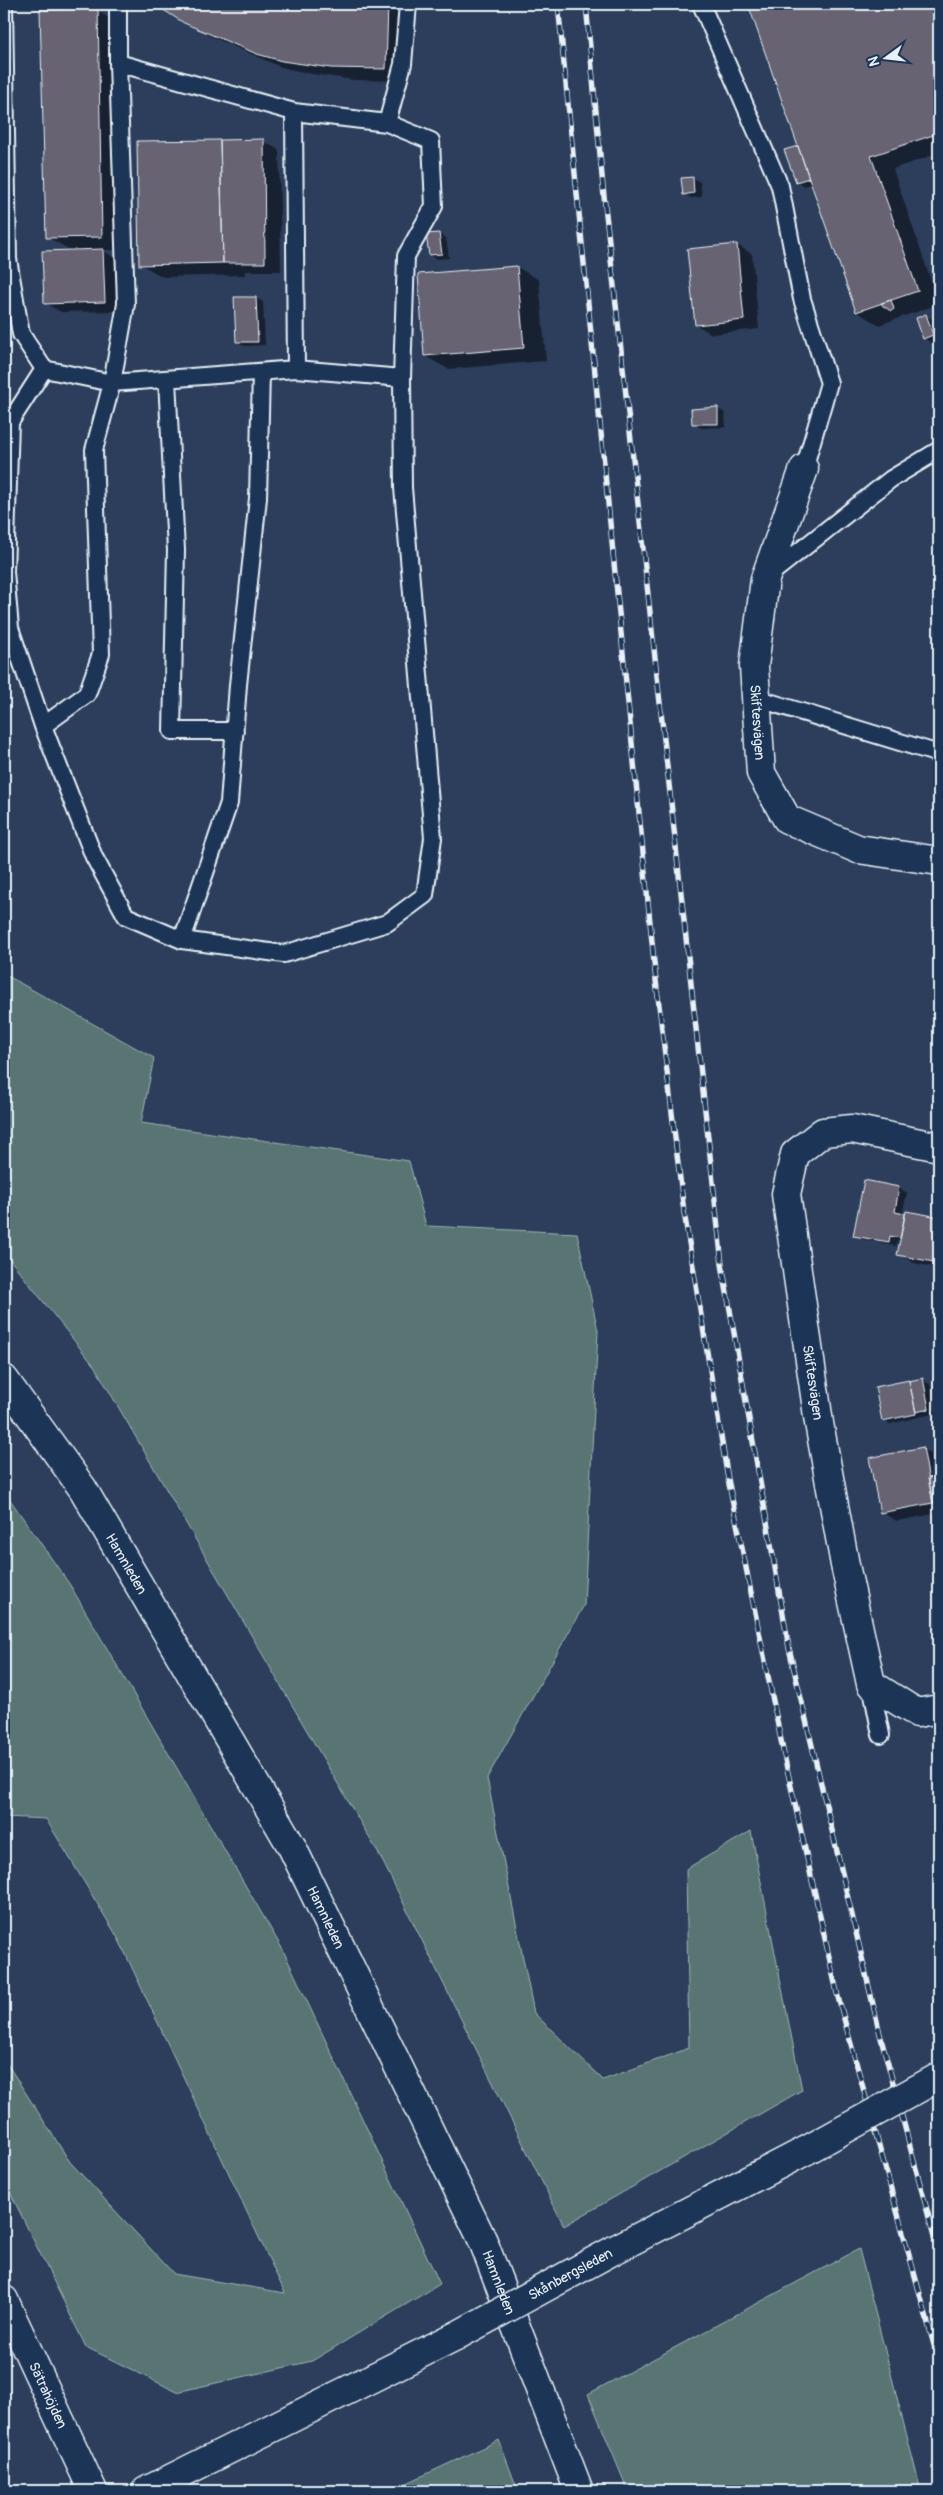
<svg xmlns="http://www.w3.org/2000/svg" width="943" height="2495" font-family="Pangolin,sans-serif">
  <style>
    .green { fill: #587573; stroke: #a0b3b6 }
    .shadow { fill: #0007 }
    .building { fill: #676372; stroke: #e8f1f8 }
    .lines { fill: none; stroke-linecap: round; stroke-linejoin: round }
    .service-casing { stroke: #e8f1f8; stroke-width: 20 }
    .minor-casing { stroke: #e8f1f8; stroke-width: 31 }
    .tertiary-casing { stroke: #e8f1f8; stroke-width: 31 }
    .secondary-casing { stroke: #e8f1f8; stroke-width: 31 }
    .service { stroke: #1d3557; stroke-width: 16 }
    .minor { stroke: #1d3557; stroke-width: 28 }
    .tertiary { stroke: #1d3557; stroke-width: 28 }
    .secondary { stroke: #1d3557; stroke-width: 28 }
    .rail-casing { stroke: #e8f1f8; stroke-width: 5.5 }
    .rail { stroke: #1d3557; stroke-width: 4; stroke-dasharray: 11; stroke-linecap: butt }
    .tertiary-bridge-casing { stroke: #e8f1f8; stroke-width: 31; stroke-linecap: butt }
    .tertiary-bridge { stroke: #1d3557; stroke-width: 28 }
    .labels { text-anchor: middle; stroke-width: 4; stroke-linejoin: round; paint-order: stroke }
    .street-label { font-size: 14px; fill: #e8f1f8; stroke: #1d3557 }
  </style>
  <rect width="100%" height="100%" fill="#2c3e5c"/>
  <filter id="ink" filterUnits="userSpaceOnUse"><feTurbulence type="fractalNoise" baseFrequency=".02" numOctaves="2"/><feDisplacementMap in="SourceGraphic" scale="10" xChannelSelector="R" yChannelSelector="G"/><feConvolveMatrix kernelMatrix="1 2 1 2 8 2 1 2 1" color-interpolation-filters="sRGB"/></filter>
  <g filter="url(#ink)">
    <path class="green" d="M4,974l150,84 -13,65 268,38 17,65 151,7 21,98 -14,274 -97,173 47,235 69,67 86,-32 -3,-179 65,-38 51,259 -238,136 -184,-370 -285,-489 -91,-115z
      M4,1491l66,94 213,365 157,334 -128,77 -135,31 -91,-45 -82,-167v-121l66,103 104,112 111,19 -167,-355 -72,-119 -42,-2z
      M859,2249l62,242h-293l-40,-97z
      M499,2440l19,51h-128z"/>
    <path class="shadow" d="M158,4h253l-3,77 -54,-1 -48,-7 -25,-6 -73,-32z
      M749,4h190v149l-46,16 46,135 -60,21 -22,-13 -45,-129 -7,3 -8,-4 2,-36z
      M97,11l23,13 4,226h-22l16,10 3,51 -60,1 -16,-9 27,-52 -25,-14z
      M263,141l16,9 2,121h-36v4l-82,2 -23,-13z
      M693,178l7,4 2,15 -11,1 -7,-4z
      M439,234l7,4 3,20 -12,1 -7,-4z
      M737,245l15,9 7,75 -47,5 -16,-9z
      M517,267l22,13 7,81 -98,8 -23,-13z
      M256,298l7,4 2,43 -20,1 -8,-4z
      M926,316l8,4 5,20 -8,3 -7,-5z
      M718,409l7,4 1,14 -25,1 -7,-5z
      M865,1182l34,6 8,5 -5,22h4l1,-3 32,6v50l-25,-5 -15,-9 2,-14h-3l-2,6 -34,-7 -7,-4z
      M922,1380l8,4 6,29 -46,11 -7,-4z
      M922,1449l16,9 1,55 -42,8 -16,-9z"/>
    <path class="building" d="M154,4h234l-2,65 -55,-1 -49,-7 -25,-7 -73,-31z
      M748,4h191v129l-68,23 47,135 -62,21z
      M98,9l4,228 -56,1 -6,-228z
      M264,139l1,124h-42l-3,-123z
      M220,140l3,123 -84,2 -2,-124z
      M798,146l11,32 -13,4 -12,-32z
      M693,177l1,16 -11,2 -2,-17z
      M439,233l3,21 -13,1 -3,-21z
      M737,244l7,76 -49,5 -8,-76z
      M103,249l2,53 -61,2 -2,-53z
      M517,266l7,82 -100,8 -6,-82z
      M234,297h22l2,45h-22z
      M891,300l3,9 -3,2 -8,-5 -2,-3z
      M926,314l7,21 -10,4 -7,-21z
      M718,407v17h-26l-1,-15z
      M864,1180l35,7 -4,25 10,2 -5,24 -10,-2 -1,6 -36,-6z
      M906,1211l33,6v46l-42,-8z
      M923,1378l6,31 -13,3 -7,-31z
      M909,1380l7,34 -34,7 -7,-34z
      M923,1447l10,56 -53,10 -11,-55z
      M939,1476v25l-6,2 -5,-25z"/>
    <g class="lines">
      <defs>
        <path id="service" d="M4,4l4,255 13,75 23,35 68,14 184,-14 106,9 4,-122 28,-50 -3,-65 -44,-18 -93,-11 -176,-49v-59
          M701,4l79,182 22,113 27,84 -25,86
          M294,112l2,257
          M387,123l16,-59 5,-60
          M44,369l-34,53 -5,150 5,56 33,98 51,131 32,59 56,24 47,-137 9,-118 20,-187 3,-126
          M167,380l9,170 -4,181h63
          M768,576l123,-97 48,-29
          M756,698l183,56
          M43,726l44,-32 14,-40 -7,-204 18,-67 14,-79 -8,-241
          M182,940l102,14 103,-31 38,-28 8,-57 -30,-350 -1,-110
          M871,1684l10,51"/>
        <g id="minor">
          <path id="s1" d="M804,469l-39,110 -11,87 7,107 26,46 71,30 81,12"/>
          <path id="s2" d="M939,1147l-87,-18 -29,3 -28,22 -9,40 33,229 26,142 26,119 46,29 22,-4"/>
        </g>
        <g id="tertiary">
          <path d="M614,2250l193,-100"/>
          <path id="s3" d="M4,2300l89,191"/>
          <path d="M146,2491l310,-155"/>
        </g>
        <g id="secondary">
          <path id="s4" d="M4,1379l79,110 209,358 191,394 96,250"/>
        </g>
      </defs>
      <use href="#service" class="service-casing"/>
      <use href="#minor" class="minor-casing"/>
      <use href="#tertiary" class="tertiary-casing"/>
      <use href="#secondary" class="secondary-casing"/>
      <use href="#service" class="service"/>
      <use href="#minor" class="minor"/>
      <use href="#tertiary" class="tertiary"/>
      <use href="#secondary" class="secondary"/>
      <defs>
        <path id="rail" d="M558,4l97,968 29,240 44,267 56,276 54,242 101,366
          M586,4l17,183 119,1077 67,384 91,386 59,221"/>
      </defs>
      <use href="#rail" class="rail-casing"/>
      <use href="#rail" class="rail"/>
      <defs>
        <g id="tertiary-bridge">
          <path d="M807,2150l132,-73"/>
          <path id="s5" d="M456,2336l158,-86"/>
        </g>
      </defs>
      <use href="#tertiary-bridge" class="tertiary-bridge-casing"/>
      <use href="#tertiary-bridge" class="tertiary-bridge"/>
    </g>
  </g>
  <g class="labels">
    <g class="street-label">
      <text dy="5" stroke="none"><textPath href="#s1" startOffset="261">Skiftesvägen</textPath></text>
      <text dy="5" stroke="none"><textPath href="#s2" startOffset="385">Skiftesvägen</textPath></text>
      <text dy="5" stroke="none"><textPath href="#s4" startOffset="222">Hamnleden</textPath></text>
      <text dy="5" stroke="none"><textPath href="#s4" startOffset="628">Hamnleden</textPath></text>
      <text dy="5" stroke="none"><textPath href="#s5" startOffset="130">Skånbergsleden</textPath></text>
      <text dy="5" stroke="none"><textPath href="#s4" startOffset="1032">Hamnleden</textPath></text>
      <text dy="5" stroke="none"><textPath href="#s3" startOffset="105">Sätrahöjden</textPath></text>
    </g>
  </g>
  <rect width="943" height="2495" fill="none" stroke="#1d3557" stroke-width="20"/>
  <rect x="10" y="10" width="923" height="2475" fill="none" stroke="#e8f1f8" stroke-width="2" filter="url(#ink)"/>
  <g transform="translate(886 58) rotate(255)" stroke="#1d3557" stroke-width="4" paint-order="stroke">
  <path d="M0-4L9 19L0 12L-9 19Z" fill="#e8f1f8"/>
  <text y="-8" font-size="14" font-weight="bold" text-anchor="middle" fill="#e8f1f8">N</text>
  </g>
</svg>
